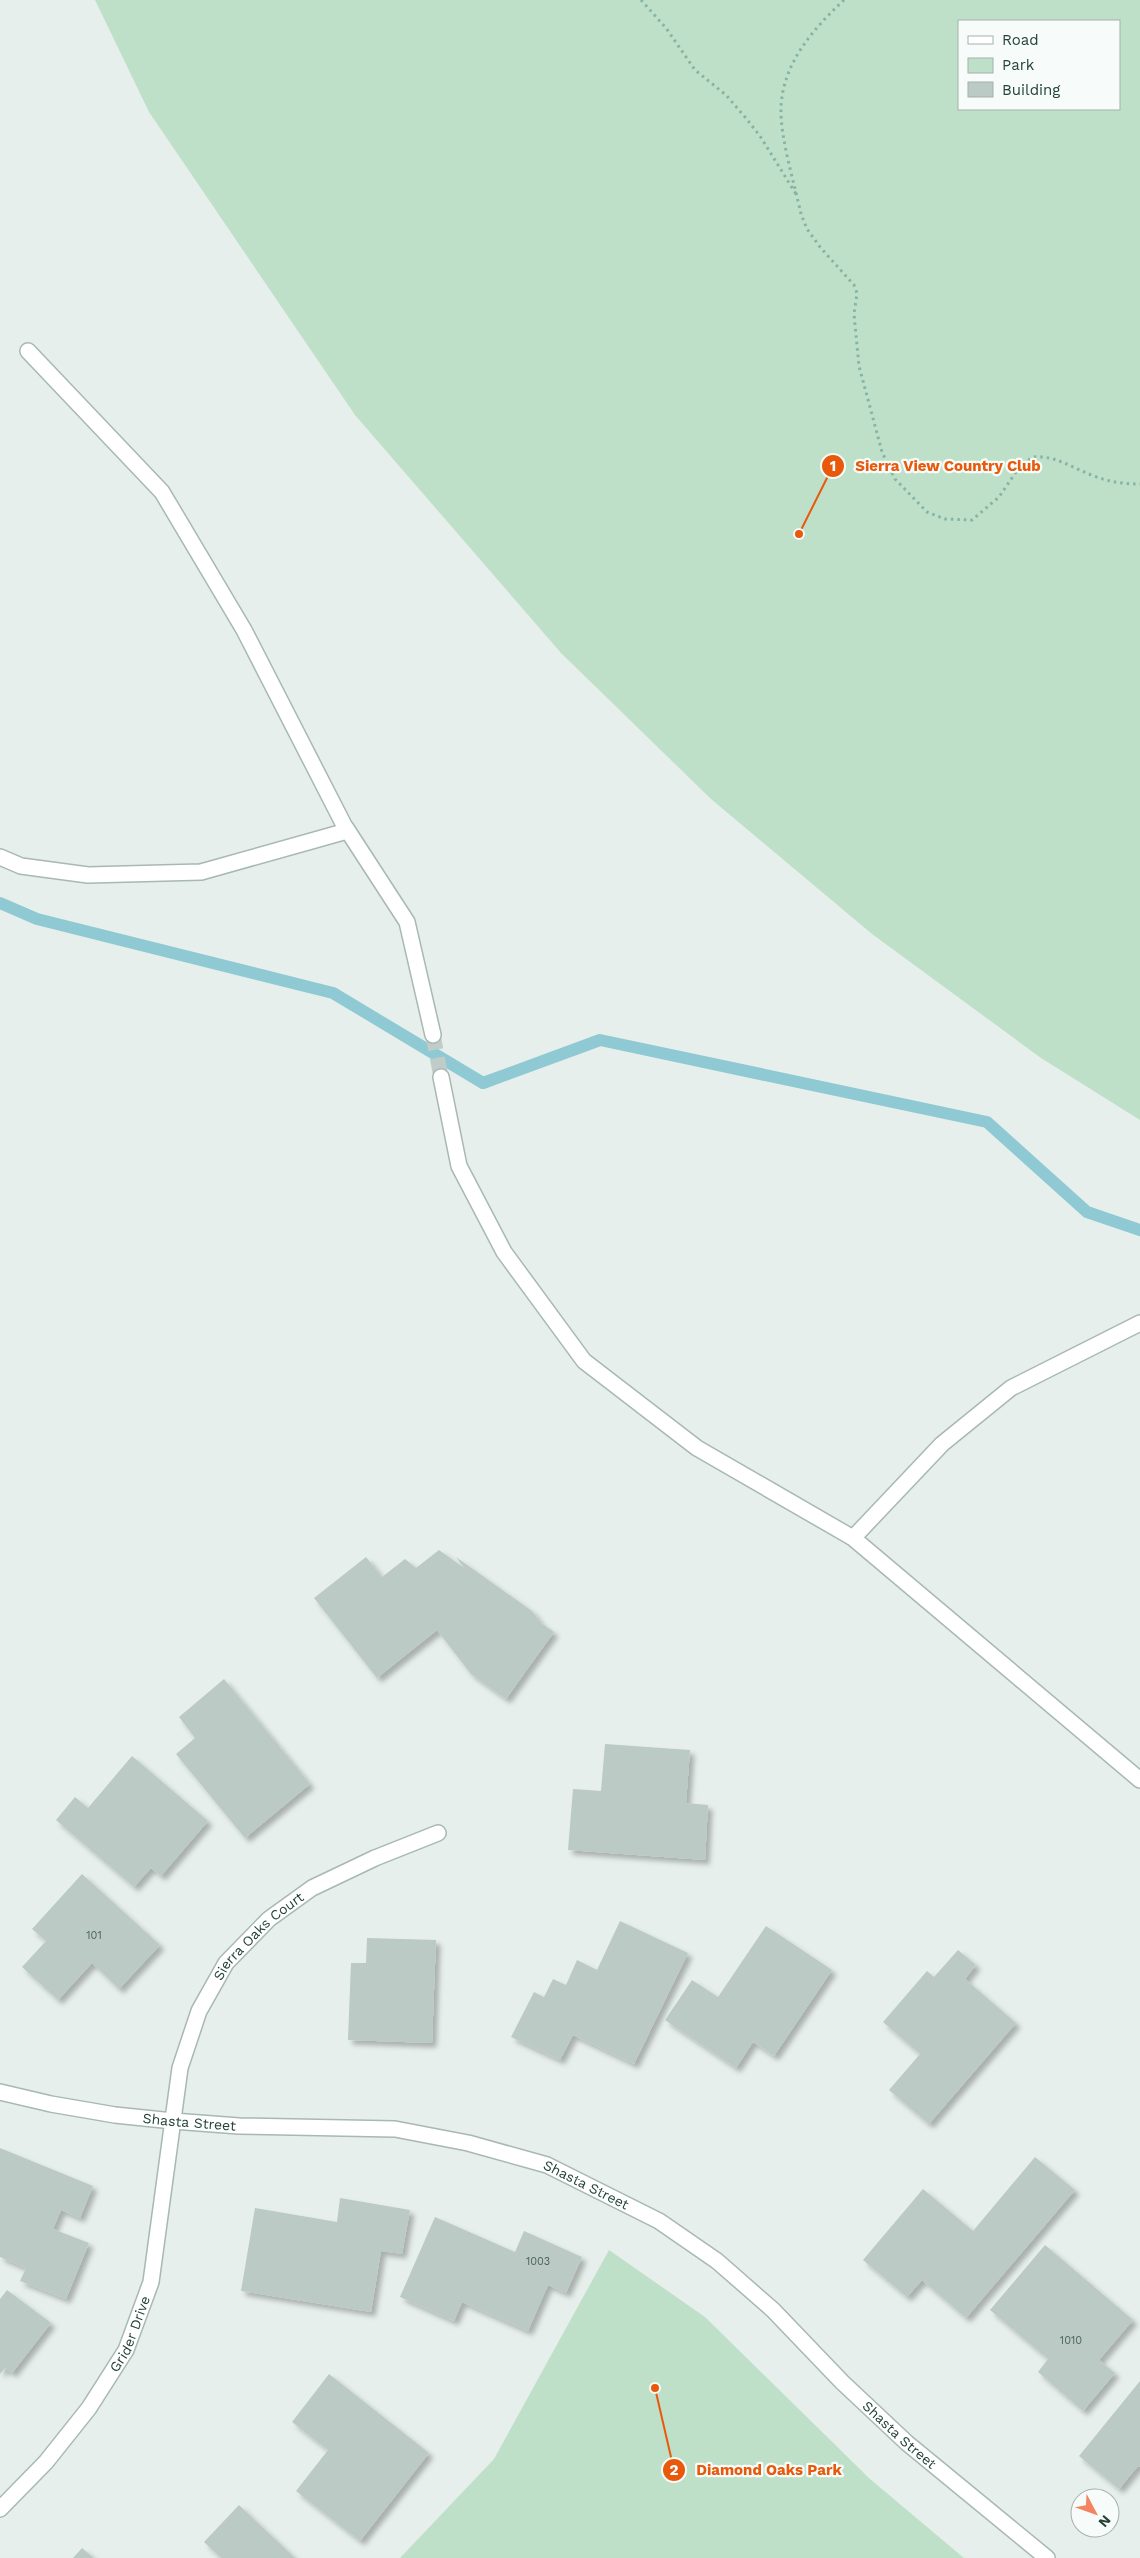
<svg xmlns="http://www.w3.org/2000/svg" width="1140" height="2558" font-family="'Work Sans',sans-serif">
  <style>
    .green { fill: #bfe0c8; fill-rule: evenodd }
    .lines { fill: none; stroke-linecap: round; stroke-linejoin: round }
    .stream { stroke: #8ec9d4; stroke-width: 12 }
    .building { fill: #bbcac4; filter: url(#shadow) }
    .minor-tunnel { stroke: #bfccc8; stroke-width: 15; stroke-dasharray: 15 8; stroke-linecap: butt }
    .minor-casing { stroke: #a8b8b2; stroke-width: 18 }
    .path { stroke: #86b3a5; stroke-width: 3; stroke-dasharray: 2.5 4; stroke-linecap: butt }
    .minor { stroke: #fff; stroke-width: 15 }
    .labels { text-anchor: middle; stroke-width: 4.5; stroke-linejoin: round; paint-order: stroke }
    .number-label { font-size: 11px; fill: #4a645c }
    .street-label { font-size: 14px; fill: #24423a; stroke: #f7fbf9 }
    .leader { fill: none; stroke: #e8590c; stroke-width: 2 }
    .callout-dot { fill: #e8590c; stroke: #f7fbf9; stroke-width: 2 }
    .mark-label { font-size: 15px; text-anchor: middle; font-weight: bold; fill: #fff }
    .callout-label { font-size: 15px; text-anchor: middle; font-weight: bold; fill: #e8590c; stroke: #f7fbf9; stroke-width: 4.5; stroke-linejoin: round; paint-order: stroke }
  </style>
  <defs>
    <filter id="shadow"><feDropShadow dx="4.5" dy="4.5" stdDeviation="2.5" flood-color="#0004"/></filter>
  </defs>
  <rect width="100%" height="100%" fill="#e6efeb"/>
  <path class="green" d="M95,0h1045v1120l-99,-62 -169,-124 -161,-135 -150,-146 -206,-238 -206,-303zM1119,21v88h-160v-88z
    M609,2250l96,67 165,162 94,79h-564l94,-99z"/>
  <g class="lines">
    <path class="stream" d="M0,903l37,16 296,74 150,90 117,-43 387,82 100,90 53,18"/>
  </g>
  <path class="building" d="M439,1550l25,18 -8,-11 76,54 9,12 13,9 -48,67 -35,-25 -34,-44 -60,48 -63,-80 52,-41 16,20 23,-18 11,9z
    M224,1679l86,105 -65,54 -69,-84 19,-16 -16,-21z
    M605,1744l85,6 -4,53 22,2 -3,55 -137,-10 5,-61 28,2z
    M132,1756l76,65 -47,55 -10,-8 -17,19 -78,-67 19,-23 13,11z
    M82,1874l78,71 -41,44 -27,-26 -34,37 -36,-33 24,-26 -14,-12z
    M620,1921l68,32 -54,111 -61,-29 -13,25 -49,-23 23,-45 10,5 9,-18 13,6 11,-25 20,10z
    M766,1926l66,44 -58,86 -21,-14 -17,26 -71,-48 27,-40 26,17z
    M367,1938l69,2 -4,103 -84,-3 3,-77h15z
    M958,1950l18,15 -11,14 51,44 -87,101 -40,-34 31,-36 -37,-32 44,-51 7,6z
    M0,2148l93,38 -13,32 -19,-8 -8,19 36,14 -23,56 -46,-18 6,-13 -26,-11z
    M1035,2157l40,33 -109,128 -44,-38 -15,17 -44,-37 60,-71 50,42z
    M340,2198l70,12 -8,44 -21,-3 -10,61 -130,-21 14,-83 82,14z
    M435,2217l80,35 9,-21 58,26 -16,36 -18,-8 -20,46 -66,-29 -8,19 -54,-24z
    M1045,2245l88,75 -34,40 16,13 -32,38 -45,-39 10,-13 -58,-49z
    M7,2290l44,33 -39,50 -7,-5 -5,6v-75z
    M329,2374l100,79 -69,88 -64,-50 32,-41 -36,-28z
    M1140,2381v86l-2,-1 -19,23 -40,-33z
    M239,2505l56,53h-74l-17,-16z
    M82,2548l12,10h-21z"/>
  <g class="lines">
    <path class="minor-tunnel" d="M433,1035l8,42"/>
    <defs>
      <g id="minor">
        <path d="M346,828l61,94 26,113"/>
        <path d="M0,857l21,9 67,9 113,-3 146,-41 -103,-201 -82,-138 -134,-141"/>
        <path d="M441,1077l18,89 45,86 80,109 113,87 156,90 287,242"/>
        <path d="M853,1538l89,-94 69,-56 129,-65"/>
        <path id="s1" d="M0,2092l51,12 64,11 58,6 66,5 156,3 73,14 79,22 112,56 58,40 56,49 69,72 65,61 140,115"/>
        <path id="s2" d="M0,2509l46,-47 43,-54 37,-58 25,-68 29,-214 19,-57 27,-48 43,-44 43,-31 63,-30 63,-25"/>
      </g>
    </defs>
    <use href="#minor" class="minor-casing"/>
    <path class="path" d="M641,0l25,28 29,42 31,25 19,22 15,19 36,58
      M844,0c-31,29 -62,64 -63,109 -1,28 14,77 20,105l6,15 13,18 34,38 3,8 -3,21 5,52 23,86 13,27 32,33 18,7 27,1 27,-23 17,-25 16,-15c24,-2 40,11 62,19 15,6 30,8 46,8"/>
    <use href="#minor" class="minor"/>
  </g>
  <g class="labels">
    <g class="number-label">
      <text x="94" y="1939">101</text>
      <text x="538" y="2265">1003</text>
      <text x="1071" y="2344">1010</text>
    </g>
    <g class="street-label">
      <text dy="5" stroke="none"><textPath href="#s2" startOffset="649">Sierra Oaks Court</textPath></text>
      <text dy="5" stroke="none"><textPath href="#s1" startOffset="192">Shasta Street</textPath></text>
      <text dy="5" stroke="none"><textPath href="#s1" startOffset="598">Shasta Street</textPath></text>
      <text dy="5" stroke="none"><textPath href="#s2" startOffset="220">Grider Drive</textPath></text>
      <text dy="5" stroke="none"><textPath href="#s1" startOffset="1002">Shasta Street</textPath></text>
    </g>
  </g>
  <path class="leader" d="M799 534L833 466M655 2388L674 2470"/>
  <g class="callout-dot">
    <circle cx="799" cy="534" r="5"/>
    <circle cx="655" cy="2388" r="5"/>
    <circle cx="833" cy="466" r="12"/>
    <circle cx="674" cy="2470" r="12"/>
  </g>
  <g class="mark-label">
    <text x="833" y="471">1</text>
    <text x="674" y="2475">2</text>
  </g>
  <g class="callout-label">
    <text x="948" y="471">Sierra View Country Club</text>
    <text x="769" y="2475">Diamond Oaks Park</text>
  </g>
  <rect x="958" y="20" width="162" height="90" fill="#f7fbf9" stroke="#a3b1ad"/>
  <rect x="968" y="36" width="25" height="8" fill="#ffffff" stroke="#a3b1ad"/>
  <text x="1002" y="45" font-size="15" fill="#24423a">Road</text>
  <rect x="968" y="58" width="25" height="15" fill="#bfe0c8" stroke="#a3b1ad"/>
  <text x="1002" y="70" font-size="15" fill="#24423a">Park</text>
  <rect x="968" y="82" width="25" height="15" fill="#bbcac4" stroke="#a3b1ad"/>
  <text x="1002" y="95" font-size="15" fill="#24423a">Building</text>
  <g transform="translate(1095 2513) rotate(131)"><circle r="24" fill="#f7fbf9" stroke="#a3b1ad"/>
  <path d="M0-4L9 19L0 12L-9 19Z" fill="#f4845f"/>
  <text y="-8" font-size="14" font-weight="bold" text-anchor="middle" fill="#24423a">N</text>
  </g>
</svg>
